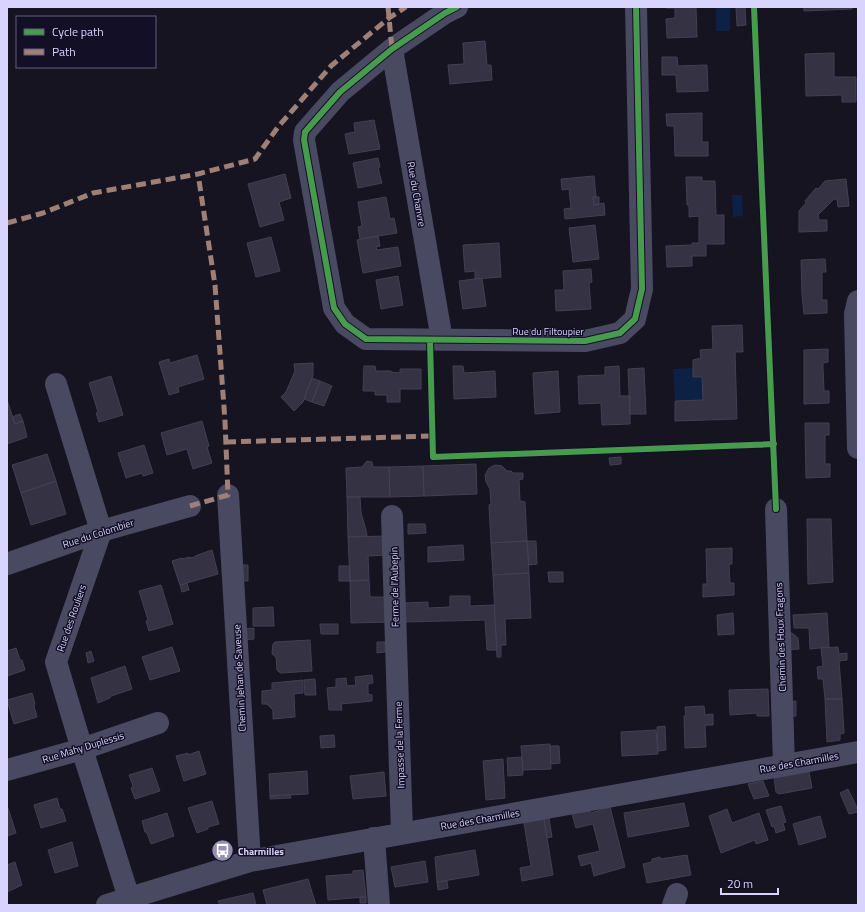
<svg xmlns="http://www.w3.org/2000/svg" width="865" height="912" font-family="'Titillium Web',sans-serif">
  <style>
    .water { fill: #0d2144 }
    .building { fill: #343243; stroke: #433f54 }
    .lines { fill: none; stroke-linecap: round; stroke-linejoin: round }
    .minor { stroke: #4a4962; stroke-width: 22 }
    .quiet { stroke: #9e8076; stroke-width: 5; stroke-dasharray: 10 5; stroke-linecap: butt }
    .cycleway-casing { stroke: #130f26; stroke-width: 8 }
    .cycleway { stroke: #469c4c; stroke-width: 6 }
    .labels { text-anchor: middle; stroke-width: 3; stroke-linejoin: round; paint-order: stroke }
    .street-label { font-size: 10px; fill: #d9d4ff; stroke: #130f26 }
    .poi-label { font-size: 10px; font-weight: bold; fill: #d9d4ff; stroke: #130f26; text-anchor: start }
  </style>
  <rect width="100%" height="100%" fill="#161421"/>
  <path class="water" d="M716,7h14v24h-14z
    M732,195h10l1,21 -10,1z
    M693,368v9h9l1,23 -28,1 -2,-32z"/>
  <path class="building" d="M666,7h37h-7l1,30 -30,1 -1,-19 9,-1v-10h-9z
    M736,7h9l1,18 -9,1z
    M804,7h48v2l-48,2z
    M485,41l2,24h4l1,15 -42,4 -2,-19 16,-1 -1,-21z
    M834,53v24h22v25h-14v-7l-36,1 -1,-42z
    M662,57h15l1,9 29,-1 1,26 -31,1 -1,-17h-14z
    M702,113v29h6v14h-33l-1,-30h-7l-1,-12z
    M374,120l6,29 -31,5 -4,-20 10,-2 -1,-9z
    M378,158l2,9 -2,1 4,15 -24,5 -5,-25z
    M285,174l6,24 -12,4 5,18 -24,7 -12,-43z
    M594,176l2,21h-3l1,8 10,-2 1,12 -40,4 -1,-10 7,-1 -2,-19 -7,1 -1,-11z
    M686,177h16v4h13l1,34h8v29h-18v12h-14v10l-25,1 -1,-21 26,-1v-2h7v-27l-10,1v-12h-2z
    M846,179l3,27 -11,1 -1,-8h-3l-16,16 1,5h8v11l-28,1v-21l7,-8 -1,-2 5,-6 6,-7 2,1 7,-8z
    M386,197l4,22 4,-1 3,15 -37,6 -2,-12 4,-1 -4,-24z
    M593,197h6v7l-5,1z
    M595,225l4,34 -26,3 -4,-34z
    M378,236l2,10 -4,1 1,3 21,-3 3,19 -38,7 -6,-33z
    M271,237l9,34 -24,6 -9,-34z
    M499,243l2,34 -26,2v-8l-10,1 -2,-27z
    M825,259l1,13h-4v28h5v13l-23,1 -2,-19 -1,-35z
    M591,269l1,13 -3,1 2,26 -35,2 -1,-21h9l-1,-19z
    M398,276l5,29 -22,4 -5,-29z
    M482,278l4,28 -23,3 -4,-28z
    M742,325l1,27h-8l2,67 -62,2v-20l28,-1 -1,-23h-9v-17l8,-2 -1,-8 13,-1 -1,-23z
    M828,349v13l-5,1v5l1,23h5v12l-25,1v-54z
    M197,355l7,24 -26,8 1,5 -10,3 -10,-33 10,-3 1,4z
    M313,363v12l-10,27 -9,9 -13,-14 5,-5 9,-21 -1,-7z
    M364,366h11l1,5h15v1l9,1v-4h21v20h-21v13h-13v-7h-12v-4h-12z
    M453,366h10l1,7 31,-2 1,26 -42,2z
    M619,366l1,30h10v28l-28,1 -1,-22 -22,1 -1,-28 27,-1v-8z
    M644,368l2,46h-16l-2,-45z
    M558,371l2,41 -25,2 -2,-41z
    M111,376l12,39 -24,7 -3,-9 2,-1 -9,-29z
    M312,378l8,3 -8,21 -8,-3z
    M320,381l12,5 -8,20 -12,-4z
    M7,400l8,24 8,-3 4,16 -20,7z
    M20,414l3,7 -8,3 -3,-7z
    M202,421l7,25 -2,1 5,16 -19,6 -6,-20 -20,6 -6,-22z
    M805,423h24v12h-4v29h5v13l-24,1z
    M144,445l9,28 -10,3 -1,-3 -16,5 -8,-25z
    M47,454l9,27 -35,12 -9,-28z
    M621,457v7l-11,1 -1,-7z
    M367,461l5,1 1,5h16l1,30h-43l-1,-29 16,-1z
    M476,464l1,30 -53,2 -1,-30z
    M495,465l7,1 5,5h4l2,2h10v6l-4,1 1,21 5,1 2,39 -36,2 -2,-38 2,-1 -1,-15 -4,-7 -1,-7 4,-7z
    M423,466l1,30 -34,1 -1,-30z
    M56,481l10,33 -35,11 -10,-32z
    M347,497h13l1,16 5,17 1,6 -19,1z
    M807,519h24l2,63 -25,2z
    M408,524h17l1,9 -18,1z
    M387,536v19l-19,1 1,24 -19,1 -2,-44z
    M527,541h9l1,23 -8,1z
    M527,541l2,32 -36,2 -2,-32z
    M463,545l1,15 -36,2v-15z
    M732,548v16h-3l1,19h4v12l-31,2v-13h4l-1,-35z
    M212,550l6,24 -38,11 -8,-24 10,-3v1l8,-2 1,1 4,-1v-1z
    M238,565h10v16h-9z
    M339,566h11v15h-11z
    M548,572h15v10h-14z
    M529,573l2,45 -26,1 1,26h-5v12h-4l-4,-82z
    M369,580l1,17h19v25l-38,1 -1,-42z
    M187,583l2,7 -7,2 -2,-7z
    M161,585l12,39 -24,7 -3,-10 2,-1 -9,-29z
    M450,596h20v10l24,-1 3,45h-10l-2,-30 -80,2 -1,-19 24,-1v6l22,-1z
    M273,607l1,19h-21v-18z
    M733,613l1,21 -16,1 -1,-20z
    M827,613l2,34 -19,2 -1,-21h-15l-1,-13z
    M320,624h18v10h-17z
    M254,628v11l-11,1 -1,-11z
    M784,633h8l6,5 1,11 -14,1z
    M310,640l2,31 -31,2 -2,-1 -2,-2 -1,-13 -4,-3 1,-10 2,-2z
    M377,642h8v10l-8,1z
    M172,647l8,24 -30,9 -8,-23z
    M838,647l1,7 8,-1v7l-8,1 3,38h-17l-2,-20h-5l-1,-12 6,-1 -2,-18z
    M16,648l4,12h2l3,10 -18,6v-25z
    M91,651l3,10 -6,2 -2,-10z
    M125,666l7,23 -21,7 -1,2 -12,5 -7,-25z
    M372,675l1,8 -5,1v10l4,1v6l-31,3 1,6h-13l-2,-22 9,-1v-8l10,-1 1,8 9,-1 -1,-8z
    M315,679l1,16h-11l-1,-15z
    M303,680v13l-9,1 1,23 -22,2v-9l-6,-6h-5v-13l10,-1v-7z
    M768,689l1,27h-12v-3l-27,2 -1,-25z
    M32,693l3,11 -1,2 3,11 -23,7 -7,-24z
    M825,699h17l2,34 -4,1v6l-13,2z
    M796,701v15h-11l-1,-14z
    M704,706l1,9 8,-1v11h-8l1,22 -21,1 -1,-32h2l-1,-9z
    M665,726l1,24 -8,1 -1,-24z
    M656,730l2,24 -36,2 -1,-24z
    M334,735l1,12 -14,1 -1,-12z
    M550,744l1,25 -28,1 -2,-24z
    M550,746h9l1,17 -9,1z
    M199,751l7,23 -22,7 -8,-25 12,-3v2z
    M522,757l1,18 -15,1 -1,-18z
    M503,759l2,39 -19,2 -3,-39z
    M152,768l8,23 -25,8 -4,-11 2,-2 -4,-11z
    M307,771l1,23 -38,2 -1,-22z
    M384,772l2,24 -33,3 -3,-23z
    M809,772l3,16 -33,6 -3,-2 -2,-14z
    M763,781l6,15 -15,3 -6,-15z
    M848,789l10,21v2l-9,2 -9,-21z
    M290,795l1,3 -21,1v-3z
    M57,798l3,11h2l4,12 -25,7 -7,-23z
    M212,801l7,23 -11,3v2l-11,4 -9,-25z
    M684,803l5,23 -61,11 -4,-24z
    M781,806l5,16 -3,1 2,7 -9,3 -2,-7 -2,1 -6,-17z
    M610,807l15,60 -31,9 -3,-13 -10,3 -3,-10 22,-5 -7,-27 -17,4 -4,-14 18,-3 1,2z
    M8,808l8,25 -9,3v-27z
    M727,809l5,14 27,-10 9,27 -12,4 -1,-4 -34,13 -12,-37z
    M167,813l7,23 -23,8 -4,-11 -2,-1 -3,-11z
    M820,816l6,21 -27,8 -6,-21z
    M549,818l3,19 -5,1 -3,-19z
    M544,819l9,56 -31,6 -2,-13 11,-2 -7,-43z
    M72,842l6,24 -23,7 -7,-23z
    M475,850l4,25 -42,7 -2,-25z
    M687,855l4,20 -44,8 -4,-19 9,-2v-3l8,-2v2z
    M425,861l3,21 -33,5 -4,-20z
    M15,862l7,23 -15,7v-27z
    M363,870l3,27 -38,3 -2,-24 27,-2v-3z
    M308,879l8,26h-16v-1l-6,1h-27l-4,-15z
    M447,881l1,7 -10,2 -1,-8z
    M253,893l3,12h-36l-2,-4z
    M360,897h6v6h-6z"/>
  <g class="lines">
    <path class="minor" d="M457,7l-12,6 -53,36 -52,43 -35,40 -1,8 30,168 11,16 21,15 219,2 35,-8 15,-14 7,-30 -6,-282
      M392,49l50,291
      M858,301l-3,13 3,134
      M56,384l45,147 -45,131 26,87 47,149
      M228,495l22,366
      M776,509l8,256
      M392,516l10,317
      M7,564l94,-33 89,-25
      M7,770l75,-21 76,-26
      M374,838l5,67
      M107,905l143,-44 608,-109
      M673,905l4,-11"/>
    <path class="quiet" d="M388,7l4,42
      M7,223l36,-10 50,-20 105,-19 57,-15 23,-32 53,-61 58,-48 17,-11
      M226,442l206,-6
      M190,506l38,-11 -3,-74 -10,-136 -17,-111"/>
    <defs>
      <path id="cycleway" d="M457,7l-12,6 -53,36 -52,43 -35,40 -1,8 30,168 11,16 21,15 219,2 35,-8 15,-14 7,-30 -6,-282
        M754,7l22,502
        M430,340l3,117 341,-13"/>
    </defs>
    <use href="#cycleway" class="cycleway-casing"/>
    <use href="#cycleway" class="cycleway"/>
  </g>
  <defs>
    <symbol id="bus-disc" viewBox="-11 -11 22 22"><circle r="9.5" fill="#9591b1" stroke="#130f26"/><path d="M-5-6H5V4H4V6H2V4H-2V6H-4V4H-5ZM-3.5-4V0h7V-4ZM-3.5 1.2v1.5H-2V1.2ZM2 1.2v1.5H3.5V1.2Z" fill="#fff"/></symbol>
  </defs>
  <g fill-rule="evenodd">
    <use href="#bus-disc" x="210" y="838" width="25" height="25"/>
  </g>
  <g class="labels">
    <g class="street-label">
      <text transform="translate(417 194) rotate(80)" y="4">Rue du Chanvre</text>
      <text x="548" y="335">Rue du Filtoupier</text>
      <text transform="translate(98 533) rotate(-18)" y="4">Rue du Colombier</text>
      <text transform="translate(394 587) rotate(-91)" y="4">Ferme de l'Aubepin</text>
      <text transform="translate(71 618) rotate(-71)" y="4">Rue des Rouliers</text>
      <text transform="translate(780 637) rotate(-92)" y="4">Chemin des Houx Fragons</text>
      <text transform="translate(239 678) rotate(-93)" y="4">Chemin Jehan de Saveuse</text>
      <text transform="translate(399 745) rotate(-92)" y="4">Impasse de la Ferme</text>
      <text transform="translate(83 747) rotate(-17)" y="4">Rue Mahy Duplessis</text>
      <text transform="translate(799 762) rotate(-10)" y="4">Rue des Charmilles</text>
      <text transform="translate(480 819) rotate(-10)" y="4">Rue des Charmilles</text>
    </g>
    <g class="poi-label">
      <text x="238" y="855">Charmilles</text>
    </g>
  </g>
  <rect width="865" height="912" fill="none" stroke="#d9d4ff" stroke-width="16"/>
  <rect x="16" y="16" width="140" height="52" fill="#130f26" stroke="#625e7d"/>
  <rect x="24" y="29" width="20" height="6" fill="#469c4c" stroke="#625e7d"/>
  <text x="52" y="36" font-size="12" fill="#d9d4ff">Cycle path</text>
  <rect x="24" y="49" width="20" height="6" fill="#9e8076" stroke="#625e7d"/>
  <text x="52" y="56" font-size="12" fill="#d9d4ff">Path</text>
  <path d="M721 888v6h57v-6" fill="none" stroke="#d9d4ff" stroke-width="2"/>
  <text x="727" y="888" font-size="12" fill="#d9d4ff" stroke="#130f26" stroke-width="3" paint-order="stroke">20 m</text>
</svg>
